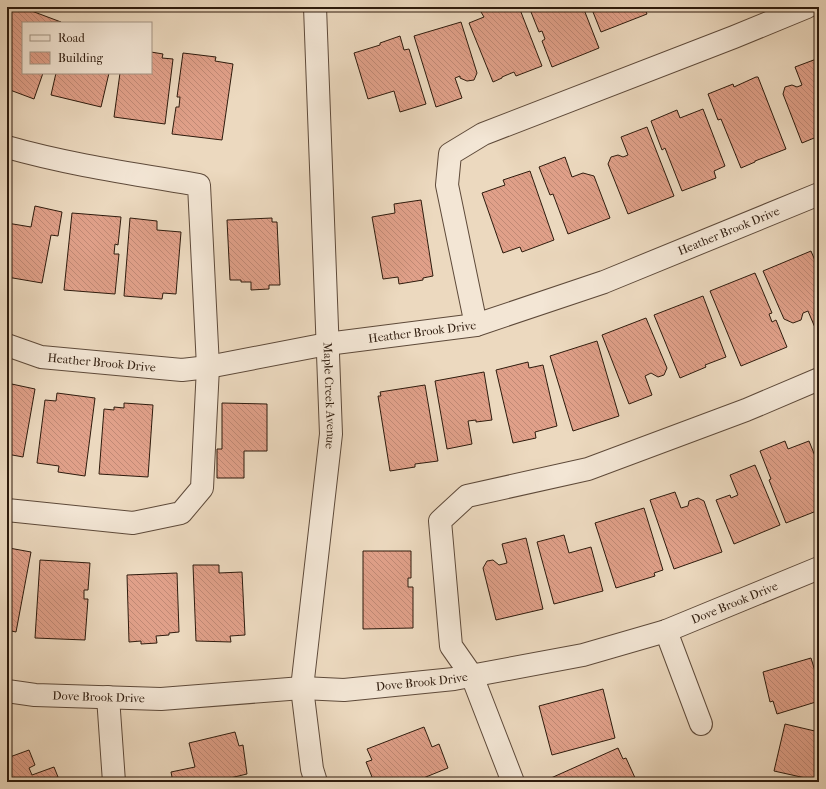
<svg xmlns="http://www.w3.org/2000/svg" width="826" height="789" font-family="'IM FELL French Canon',serif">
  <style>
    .building { fill: url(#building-back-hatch); stroke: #2e1b0d }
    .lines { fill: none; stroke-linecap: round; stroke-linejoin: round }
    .minor-casing { stroke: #5e4a3a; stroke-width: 24 }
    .minor { stroke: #f3e6d5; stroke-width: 22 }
    .labels { text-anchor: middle; stroke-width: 3.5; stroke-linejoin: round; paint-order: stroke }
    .street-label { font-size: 12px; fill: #2e1b0d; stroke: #f3e6d5 }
  </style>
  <defs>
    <pattern id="building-back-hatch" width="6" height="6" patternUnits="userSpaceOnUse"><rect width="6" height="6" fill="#e0a089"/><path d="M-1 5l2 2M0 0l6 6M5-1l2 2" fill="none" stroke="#c08975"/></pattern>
  </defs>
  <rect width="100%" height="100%" fill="#ecd9bf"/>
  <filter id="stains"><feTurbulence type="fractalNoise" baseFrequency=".005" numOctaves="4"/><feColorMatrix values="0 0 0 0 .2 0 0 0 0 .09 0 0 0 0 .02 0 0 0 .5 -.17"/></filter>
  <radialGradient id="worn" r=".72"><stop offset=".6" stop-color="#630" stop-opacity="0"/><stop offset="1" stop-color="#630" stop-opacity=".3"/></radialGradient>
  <path class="building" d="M13,7h8l40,15 -38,1v50h20l-9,26 -24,-9 -3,9v-77z
    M493,7h26l23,59 -26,10 -2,-4 -12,5v1l-9,4 -24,-59 15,-6 -3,-5z
    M529,7h54l16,41 -47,19 -10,-26 3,-2 -3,-8 -3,1z
    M591,7h53l3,7 -46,18z
    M461,22l16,51 -3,7 -7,1 -7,-3v-2l-5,2 7,20 -26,9 -22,-71z
    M400,36l4,14 5,-1 17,55 -26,8 -6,-21 -26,8 -14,-46 26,-8v-2z
    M151,52l12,2 -1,4 11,1 -8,65 -51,-7 6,-44h31z
    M183,53l33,4 -1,4 18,3 -11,76 -50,-6 4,-27h3l1,-10h-3z
    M819,58v78l-17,7 -19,-49 2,-7 7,-2 5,2 5,-2 -7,-18z
    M56,73h53l-8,34 -50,-12z
    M756,77h2l28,72 -31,12v1l-14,6 -20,-49 -3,1 -10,-26 25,-10 1,3z
    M703,109l22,57 -11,5 2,7 -34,13 -17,-43 -3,2 -11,-29 26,-11 3,8z
    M647,127l27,69 -46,18 -20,-50 3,-7 7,-2 5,2 5,-2 -7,-18z
    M565,157l7,20 11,-4 11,3 16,42 -42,16 -15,-40 -3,1 -11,-28z
    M530,171l24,69 -32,12 -2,-5 -17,6 -21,-60 23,-8 -2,-5z
    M421,200l12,76 -10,2v2l-24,4 -1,-7 -15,2 -11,-62 23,-4 -1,-9z
    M35,206l27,6 -4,24 -7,-1 -9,48 -35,-6v-54l24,4z
    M72,213l49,4 -3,28 -3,-1 -1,10h5l-4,40 -51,-4z
    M130,218l27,3v9l24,2 -5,62 -13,-1 -1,6 -38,-3z
    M272,218v4h5l3,63h-11v4l-18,1v-8h-10v-2h-11l-3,-60z
    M811,251l8,19v59l-3,1 -8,-19 -5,2 -2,7 -8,3 -9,-4 -21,-48z
    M755,273l17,40 -3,1 3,8 4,-2 11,27 -46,19 -31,-75z
    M703,296l23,61 -21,8 1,2 -26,11 -26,-63z
    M646,318l21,50 -3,7 -6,2 -7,-4 -6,3 7,19 -23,9 -27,-69z
    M597,341l22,75 -46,15 -23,-75z
    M528,362l1,6 14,-3 14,61 -22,6 1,6 -23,5 -17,-73z
    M484,372l8,48 -16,2v-2l-8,1 4,23 -25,5 -12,-68z
    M7,383l28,6 -12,68 -16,-3z
    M425,385l13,76 -23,3v3l-25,4 -12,-75h3l-1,-4z
    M57,393l38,5 -10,78 -27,-4 1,-6 -22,-3 8,-63 11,1z
    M124,403l29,2 -5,72 -49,-3 5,-65 10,1v-3l10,1z
    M222,403l45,1v47h-23v27h-27v-29h5z
    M785,441l3,8 21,-8 10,25v44l-33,13 -17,-43 2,-1 -11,-28z
    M755,465l25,60 -46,19 -18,-44 14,-5 1,3 7,-3 -8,-20z
    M675,492l6,16 7,-2 1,-5 9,-3 6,3 18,51 -48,17 -24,-69z
    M644,508l19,62 -9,3 1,3 -39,12 -21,-65z
    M564,535l5,18 22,-6 12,44 -49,13 -17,-62z
    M526,538l17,71 -47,11 -13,-52 4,-7 6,-1 6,5 8,-2 -5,-19z
    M9,548l22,4 -15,80 -9,-2v-80h1z
    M363,551h48v27h-3v9h5v41l-50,1z
    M40,560l50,3 -2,27h-4v9h4l-3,41 -50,-2z
    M193,565h26v8l23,-1 3,63 -15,1 1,6 -35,-1z
    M177,573l2,59 -10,1v2l-13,1 1,7 -16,1v-3l-12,1 -2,-67z
    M811,658l7,23 1,-1v21l-42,13 -4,-13 -3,1 -7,-30z
    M603,689l12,49 -63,17 -13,-49z
    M785,724l34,8v49l-45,-10z
    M424,727l8,20 7,-3 9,24 -27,11 1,2 -2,1h-46l-8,-20 6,-2 -5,-11z
    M235,732l4,14 4,-1 4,29 -34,8h-40l-2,-10 24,-5 -6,-24z
    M618,748l5,11 3,-1 10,22 -4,2h-79l-2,-4z
    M29,750l6,15 -6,3 3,7 22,-8 6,15h-53v-24z"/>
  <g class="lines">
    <defs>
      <g id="minor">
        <path id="s1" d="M315,7l16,427 -29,254 10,81 4,13"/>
        <path d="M7,147c63,18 128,27 192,38l9,182 -6,121 -21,25 -48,10 -126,-13"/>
        <path d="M476,325l-29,-140 3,-31 33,-20 251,-97 73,-30"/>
        <path id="s2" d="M7,345l34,12 141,13 26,-3 119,-23 149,-19 128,-43 215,-88"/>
        <path d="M666,631l35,93"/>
        <path id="s3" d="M7,691l28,4 126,4 141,-11 42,2 110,-11 129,-24 83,-24 153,-63"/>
        <path d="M108,697l6,85"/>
        <path d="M513,782l-41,-106 -21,-30 -11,-125 27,-25 121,-27 158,-59 73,-31"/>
      </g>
    </defs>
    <use href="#minor" class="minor-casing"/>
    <use href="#minor" class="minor"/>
  </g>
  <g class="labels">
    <g class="street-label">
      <text dy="4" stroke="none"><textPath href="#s2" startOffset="745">Heather Brook Drive</textPath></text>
      <text dy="4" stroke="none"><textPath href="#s2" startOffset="421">Heather Brook Drive</textPath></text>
      <text dy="4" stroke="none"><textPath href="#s2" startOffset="97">Heather Brook Drive</textPath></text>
      <text dy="4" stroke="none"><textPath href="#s1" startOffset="389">Maple Creek Avenue</textPath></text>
      <text dy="4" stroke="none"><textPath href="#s3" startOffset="740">Dove Brook Drive</textPath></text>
      <text dy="4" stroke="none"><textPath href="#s3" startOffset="416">Dove Brook Drive</textPath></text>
      <text dy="4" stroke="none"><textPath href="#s3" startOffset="92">Dove Brook Drive</textPath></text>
    </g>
  </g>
  <rect width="826" height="789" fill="none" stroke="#ecd9bf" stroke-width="24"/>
  <rect x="8" y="8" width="810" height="773" fill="none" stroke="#2e1b0d" stroke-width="2"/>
  <rect x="12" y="12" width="802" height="765" fill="none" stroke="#2e1b0d"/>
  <rect x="22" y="22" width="130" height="52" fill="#f3e6d5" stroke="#a49585"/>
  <rect x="30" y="35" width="20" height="6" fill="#f3e6d5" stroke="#a49585"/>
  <text x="58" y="42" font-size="12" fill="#2e1b0d">Road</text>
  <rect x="30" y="52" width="20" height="12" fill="url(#building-back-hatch)" stroke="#a49585"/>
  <text x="58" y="62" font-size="12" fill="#2e1b0d">Building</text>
  <rect width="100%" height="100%" filter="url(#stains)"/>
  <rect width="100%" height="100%" fill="url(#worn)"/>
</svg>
